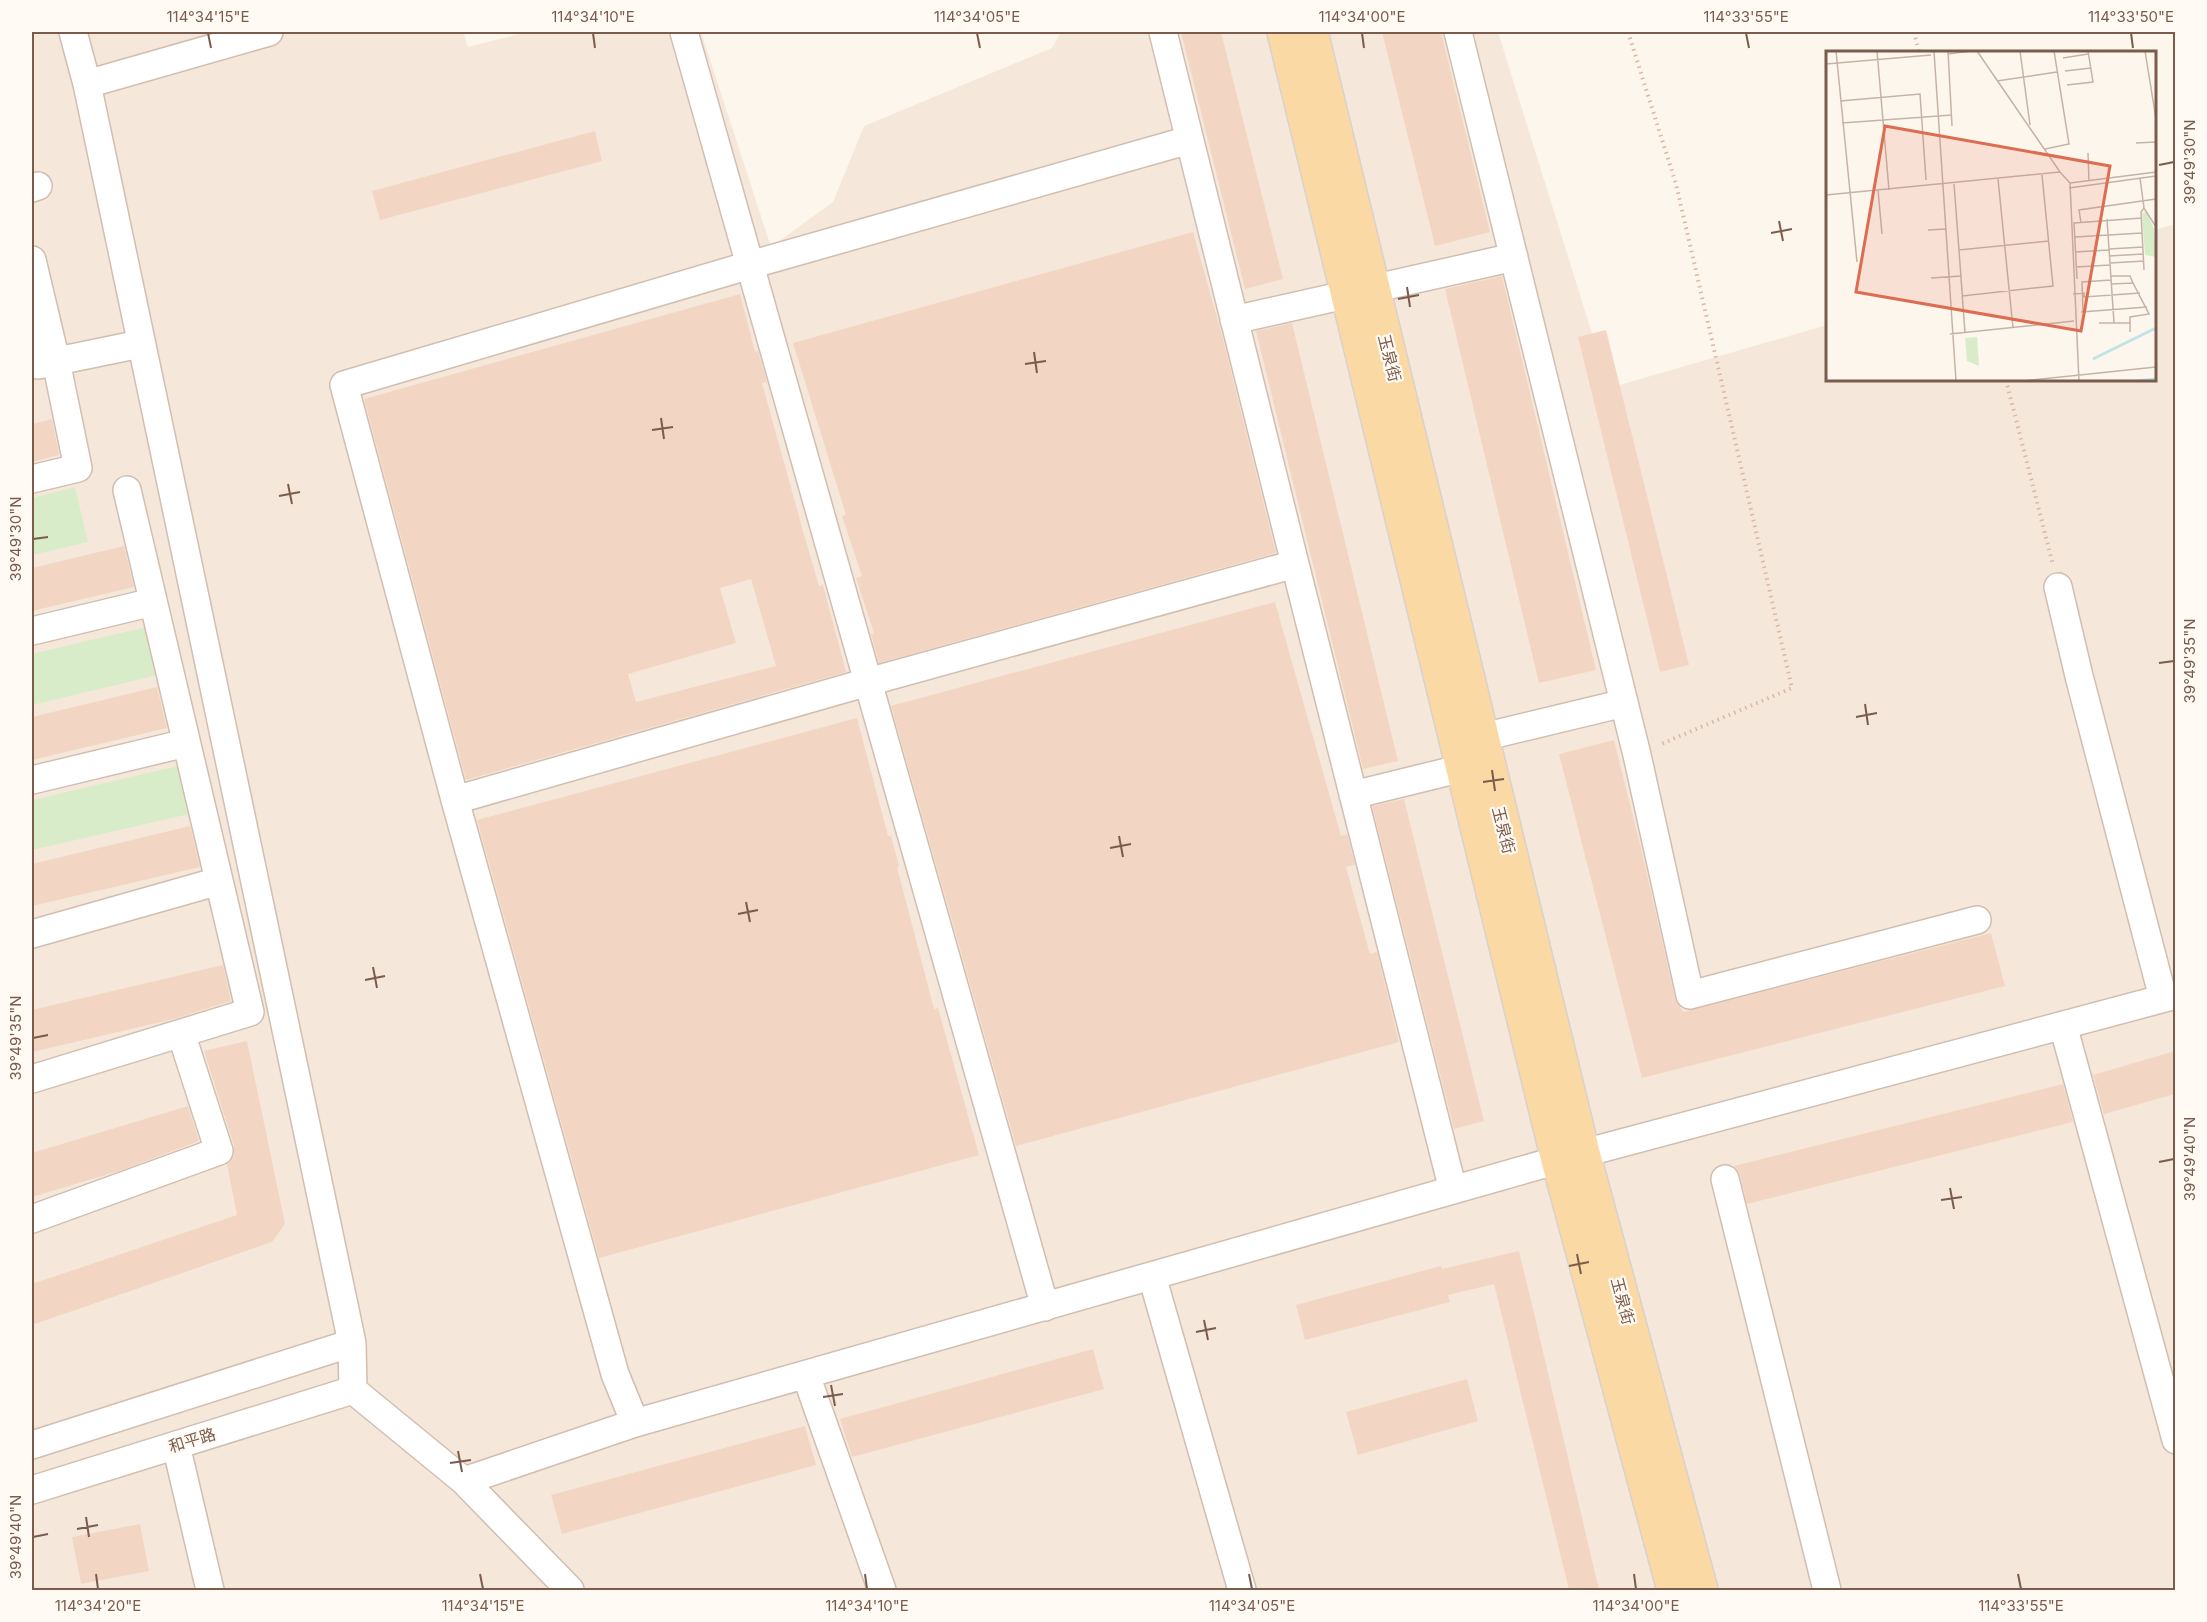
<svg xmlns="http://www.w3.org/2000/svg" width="2207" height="1622" font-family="Inter,'Noto Sans SC',sans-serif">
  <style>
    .residential { fill: #f5e8da }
    .green { fill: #d8ecc9 }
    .building { fill: #f3d5c3; fill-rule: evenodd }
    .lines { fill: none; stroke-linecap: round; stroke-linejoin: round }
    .minor-casing { stroke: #d1beb0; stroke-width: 30 }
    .major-casing { stroke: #dad1cd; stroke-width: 36 }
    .path { stroke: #d9b8a5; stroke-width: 4; stroke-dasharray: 1.5 4.5; stroke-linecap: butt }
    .minor { stroke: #fff; stroke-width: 27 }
    .major { stroke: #fbd9a5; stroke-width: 33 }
    .ticks { fill: none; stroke: #7a5c4d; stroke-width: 2 }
    .labels { text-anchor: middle; stroke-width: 4.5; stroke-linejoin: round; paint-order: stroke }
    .street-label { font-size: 16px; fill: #7a5c4d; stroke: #fffaf3 }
    .inset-river { fill: none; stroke: #bfe3e8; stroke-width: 3 }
    .inset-road { fill: none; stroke: #c5b3a7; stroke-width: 1.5 }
    .view { fill: #dc6d51; fill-opacity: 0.15; stroke: #dc6d51; stroke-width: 3 }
    .inset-edge { fill: none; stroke: #7a5c4d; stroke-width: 3 }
    .neatline { fill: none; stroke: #7a5c4d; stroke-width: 2 }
    .ticks-label { font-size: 15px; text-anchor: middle; fill: #7a5c4d }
  </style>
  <rect width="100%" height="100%" fill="#fdf6ec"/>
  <path class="residential" d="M32,32h431l5,15 58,-15h175l70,215 62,-45 31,-76 188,-78 9,-16h437l111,356 218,-63 1,55h326l1,-150 20,-6v1366h-2143z"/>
  <path class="green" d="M75,487l13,55 -56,13v-57z
    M146,627l12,48 -126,30v-51z
    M178,766l11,48 -157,36v-50z"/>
  <path class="building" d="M1181,32h40l62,247 -38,10z
    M1382,32h59l49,200 -55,14z
    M595,131l7,30 -222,59 -8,-29z
    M1193,232l29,103 54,218 -397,110 -8,-29 3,-1 -18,-55 6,-2 -20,-60 4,-1 -53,-172z
    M1502,276l94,394 -57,13 -94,-394z
    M740,294l15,58 3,-1 9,31 -5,1 41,148 16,55 4,-1 23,87 -380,108 -102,-381zM751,579l25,87 -140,36 -8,-28 108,-31 -16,-55z
    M1292,323l106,438 -35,8 -107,-438z
    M1606,330l83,335 -29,7 -82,-335z
    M52,419l7,36 -27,7v-38z
    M124,546l10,41 -102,24v-43z
    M1275,602l66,234 6,-2 8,31 -9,2 24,87 7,-2 22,90 -383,104 -125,-440z
    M157,687l10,41 -135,32v-43z
    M857,718l31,118h3l8,30 -2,1 37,142 4,-1 41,147 -380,103 -122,-438z
    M1614,740l28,112 33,146 8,14 308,-79 14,53 -363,92 -83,-324z
    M1404,799l80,322 -30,8 -82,-323z
    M190,826l10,41 -168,39v-42z
    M223,965l8,36 -61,19 -138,32v-42z
    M247,1041l38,183 -13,18 -240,83v-41l205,-69 -10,-51 7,-9v-9l-30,-95z
    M2175,1051v43l-71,20 -11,-39z
    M2063,1084l10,38 -326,82 -7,-29 -6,-9z
    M188,1106l11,35 -77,29 -90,27v-44z
    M1519,1251l14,58 66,281h-30l-75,-306 -46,11 2,7 -145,38 -9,-35 145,-39 1,3z
    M1093,1349l11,40 -252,68 -12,-38z
    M1467,1379l11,42 -120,34 -12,-43z
    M805,1426l11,39 -254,69 -11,-39z
    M140,1524l9,47 -68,13 -9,-47z"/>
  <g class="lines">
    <defs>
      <path id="minor" d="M73,32l14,52 265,1259 1,47 111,91 171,-58 923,-263 618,-165
        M684,32l361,1275
        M1163,32l132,532
        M1458,32l179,723 53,240 287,-75
        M87,84l182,-52
        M32,188l6,-2
        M32,260l24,101 22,107 -46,11
        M1234,320l280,-63
        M32,340l6,25 102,-21
        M2058,587l21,89 84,322
        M32,631l121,-29
        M1462,742l162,-39
        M32,780l154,-37
        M1353,795l110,-27
        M455,800l413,-118 427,-118 158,626
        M32,934l187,-53
        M2063,1025l113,415
        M32,1079l218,-67 -123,-522
        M1725,1179l102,411
        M32,1219l187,-68 -38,-118
        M1152,1276l90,314
        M806,1375l76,215
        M635,1423l-20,-49 -160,-574 -111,-415 406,-120 439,-125
        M32,1445l320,-102
        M176,1445l34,145
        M464,1481l106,109
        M32,1490l321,-100"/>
      <path id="major" d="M1284,32l274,1128 116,430
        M1311,32l272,1121 118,437"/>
    </defs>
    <use href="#minor" class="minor-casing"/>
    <use href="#major" class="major-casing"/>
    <path class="path" d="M1628,32l48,152 116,504 -133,57
      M1914,32l5,20
      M2006,380l47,185"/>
    <use href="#minor" class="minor"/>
    <use href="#major" class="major"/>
  </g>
  <path class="ticks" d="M208,33l3,15M593,33l2,15M977,33l3,15M1362,33l2,15M1746,33l3,15M2131,33l2,15M2159,165l15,-3M1779,221l4,20M1771,233l21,-4M1407,287l3,20M1398,299l21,-4M1034,352l3,21M1025,364l21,-3M661,418l3,21M652,430l21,-3M288,484l4,20M279,496l21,-4M33,539l15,-2M2159,663l15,-2M1865,704l3,21M1856,717l21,-4M1492,770l3,21M1483,782l21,-3M1119,836l4,21M1110,848l21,-4M746,902l4,20M738,914l20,-4M373,967l4,21M365,980l20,-4M33,1038l15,-3M2159,1162l15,-3M1950,1188l4,21M1941,1200l21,-3M1577,1254l4,20M1569,1266l20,-4M1204,1320l4,20M1196,1332l20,-4M831,1385l4,21M823,1397l20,-3M458,1451l4,21M450,1463l21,-3M86,1517l3,20M77,1529l21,-4M33,1537l15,-3M96,1574l2,15M480,1574l3,15M865,1574l2,15M1249,1574l3,15M1634,1574l2,15M2018,1574l3,15"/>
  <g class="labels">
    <g class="street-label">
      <text transform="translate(1390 358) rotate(76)" y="6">玉泉街</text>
      <text transform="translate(1504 830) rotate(76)" y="6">玉泉街</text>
      <text transform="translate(1623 1301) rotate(75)" y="6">玉泉街</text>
      <text transform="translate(192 1440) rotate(-17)" y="6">和平路</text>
    </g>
  </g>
  <g transform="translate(1826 51)">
    <rect width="330" height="330" fill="#fdf6ec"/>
    <path d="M320,160l8,18 2,28 -11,-2 -3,-42zM151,286l2,29 -12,-5 -2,-23z" fill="#d8ecc9"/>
    <path class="inset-river" d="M267,308l63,-31M310,330l20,-2"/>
    <path class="inset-road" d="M10,0l21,211M51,0l12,139M108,0l22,330M122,0l4,75M151,0l83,121M194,0l10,74M319,0l11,68M122,3l23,-3M237,7l25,-4M0,13l105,-9M239,20l26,-3M171,30l60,-9M241,34l26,-3 -5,-31M14,50l80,-7 6,86M16,72l110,-8M310,92l20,-1M219,98l24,-5 -15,-93M262,102l1,28M314,127l4,30M172,128l15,149M244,132l86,-11M128,133l5,66 90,-9M243,137l87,-12M52,139l4,44M0,144l234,-23 10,11 9,198M281,168l7,104M255,172l-2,-13 77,-11M102,179l18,-1M249,186l67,-4M283,198l34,-2M133,199l6,83M249,201l34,-2M283,205l34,-2M284,212l34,-2M250,216l34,-2M318,219l-3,-58 3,-4 12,19M285,225h19l3,7M105,227l30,-2M251,228l-3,-56 68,-5M285,233l22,-1 16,31 -19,3v15M247,243l11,-1v4l56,-4M136,245l91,-10 -11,-111M257,260l-1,-29 29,-2M255,261l66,-5M273,272h31M124,283l124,-13M197,330l133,-14"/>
    <path class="view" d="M59,75l225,40 -29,165 -225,-39z"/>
    <rect width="330" height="330" class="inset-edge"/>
  </g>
  <rect width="2207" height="1622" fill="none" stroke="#fffaf3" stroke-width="66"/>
  <rect x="33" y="33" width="2141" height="1556" class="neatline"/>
  <g class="ticks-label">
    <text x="208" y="22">114°34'15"E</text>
    <text x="593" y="22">114°34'10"E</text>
    <text x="977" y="22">114°34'05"E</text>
    <text x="1362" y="22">114°34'00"E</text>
    <text x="1746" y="22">114°33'55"E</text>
    <text x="2131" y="22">114°33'50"E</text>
    <text transform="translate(2190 162) rotate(-90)" y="5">39°49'30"N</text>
    <text transform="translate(16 539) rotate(-90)" y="5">39°49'30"N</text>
    <text transform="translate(2190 661) rotate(-90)" y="5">39°49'35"N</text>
    <text transform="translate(16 1038) rotate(-90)" y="5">39°49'35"N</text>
    <text transform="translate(2190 1159) rotate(-90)" y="5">39°49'40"N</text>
    <text transform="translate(16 1537) rotate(-90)" y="5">39°49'40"N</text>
    <text x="98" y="1611">114°34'20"E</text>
    <text x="483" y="1611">114°34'15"E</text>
    <text x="867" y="1611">114°34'10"E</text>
    <text x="1252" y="1611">114°34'05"E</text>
    <text x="1636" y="1611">114°34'00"E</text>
    <text x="2021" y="1611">114°33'55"E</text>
  </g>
</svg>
